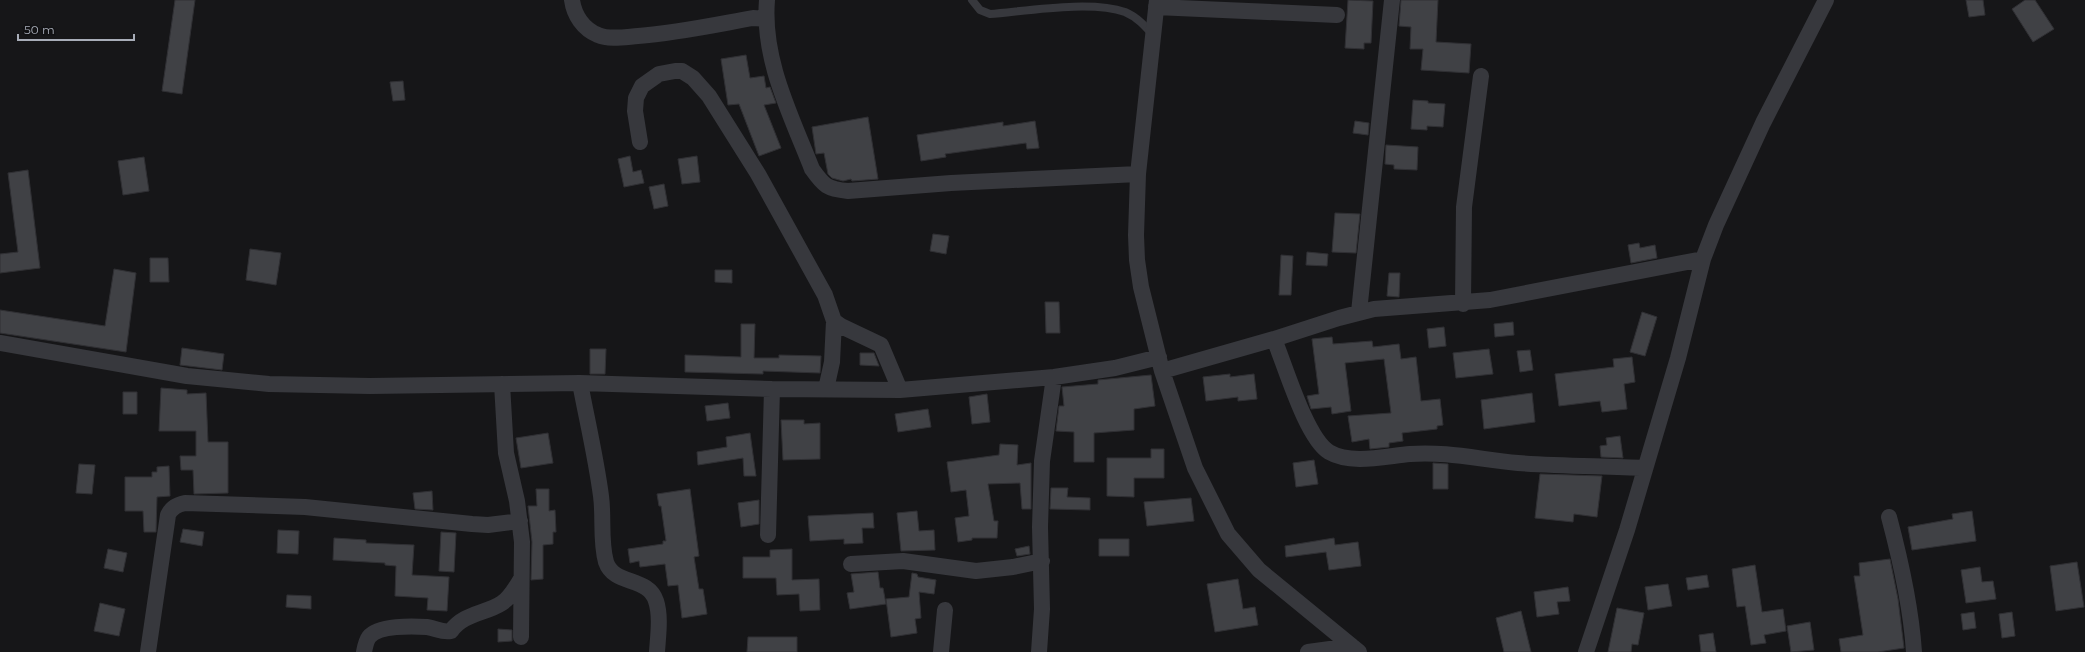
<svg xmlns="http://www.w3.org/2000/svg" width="2085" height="652" font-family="Montserrat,sans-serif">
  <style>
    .building { fill: #404145; stroke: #303034 }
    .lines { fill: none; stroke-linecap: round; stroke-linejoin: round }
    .service { stroke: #37383d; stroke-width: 8 }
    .minor { stroke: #37383d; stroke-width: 16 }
  </style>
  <rect width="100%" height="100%" fill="#161618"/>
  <path class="building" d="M175,0h20l-13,94 -20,-3z
    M1348,0l25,1 -2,42h-7v6l-19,-1z
    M1401,0h37l-2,42 35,2 -2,29 -48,-3 2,-21h-13l1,-22 -12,-1z
    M1966,0h17l2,15 -16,2z
    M2025,0h10l19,29 -21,13 -21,-33z
    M746,55l4,23 14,-2 2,12 4,-1 6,16 -12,2 17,43 -22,8 -20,-52 -11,1 -7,-46z
    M403,81l2,19 -12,1 -3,-19z
    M1413,100l15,1v2l17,1 -2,23 -16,-1v4l-16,-1z
    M868,117l10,62 -26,2 -1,-2 -8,2 -11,-3 -4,-4 -4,-21 -8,1 -4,-27z
    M1035,121l4,27 -12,1 -1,-6 -81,11 1,3 -25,4 -4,-26 86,-13v4z
    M1355,121l14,2 -1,12 -15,-2z
    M1386,145l32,2 -1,23 -23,-1v-4l-9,-1z
    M630,156l3,16 8,-2 3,13 -20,4 -6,-28z
    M697,156l3,26 -18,2 -4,-25z
    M144,157l5,34 -26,4 -5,-34z
    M28,170l12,98 -40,5v-19l18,-2 -10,-79z
    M664,184l4,22 -14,3 -5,-22z
    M1335,213l25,1 -4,39 -24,-1z
    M933,234l16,2 -3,18 -16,-3z
    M1639,243l1,5 15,-3 2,13 -26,5 -3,-18z
    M250,249l31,4 -5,32 -30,-5z
    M1307,252l21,2 -1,12 -21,-1z
    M1281,255l12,1 -2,39h-12z
    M150,258h18l1,24h-19z
    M114,269l22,4 -10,79 -126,-19v-23l105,16z
    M715,270h17v13l-17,-1z
    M1389,273h11l-1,24 -12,-1z
    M1045,302h14l1,31h-14z
    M1642,312l15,5 -12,39 -15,-4z
    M1513,322l1,13 -19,2 -1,-13z
    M741,324h14l-1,34h25v-3l42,1 -1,17 -57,-2v3l-78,-2v-17l56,2z
    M1444,327l2,19 -17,2 -2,-19z
    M1332,337l1,7 39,-3 1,6 26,-3 2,15 15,-2 5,44 19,-2 3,26 -6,1v3l-35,4 1,8 -14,2v4l-19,2 -1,-10 -17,3 -4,-26 43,-3 -7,-54 -39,4 6,48 -19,3 -1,-7 -20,2 -4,-13 12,-2 -7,-55z
    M182,348l42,6 -2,16 -42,-5z
    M590,349h16l-1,25h-15z
    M1489,349l4,25 -37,4 -3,-25z
    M1530,350l3,20 -13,2 -3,-21z
    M860,353h14l5,13 -19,-1z
    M1632,357l3,25 -11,2 3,25 -25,3 -2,-11 -41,5 -4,-32 59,-7 -1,-8z
    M1230,374v3l24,-3 3,25 -19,2v-4l-32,4 -3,-24z
    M1151,375l4,31 -21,3v21l-40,3v29h-20v-30l-18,-1 3,-25h5l-2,-19 36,-3v-4z
    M161,388l26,2v4l19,-1 2,49h20v51l-34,1 -1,-24h-12l-1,-14h16v-25h-37z
    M123,392h14v22h-14z
    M1532,393l3,29 -51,7 -3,-29z
    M987,394l3,28 -18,2 -3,-27z
    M728,403l2,15 -23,3 -2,-15z
    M928,409l3,18 -33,5 -3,-18z
    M781,420h23v4l16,-1v36l-37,1z
    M548,433l5,30 -32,5 -5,-30z
    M750,433l6,43h-12l-1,-18 -45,7 -1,-13 30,-5 -1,-10z
    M1620,436l3,22 -22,-1 -1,-11 7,-1 -1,-7z
    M1000,444l18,1 -1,20 14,-2v46h-9l-2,-26 -32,1 6,37h4l-1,17h-25v2l-14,2 -3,-24 14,-2 -3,-26 -15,2 -4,-30 52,-7z
    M1151,449h13v29h-30v19l-27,-1v-38h44z
    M1314,460l4,24 -22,3 -3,-24z
    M1433,463l15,1v25h-15z
    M79,464l16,1 -3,29 -16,-1z
    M169,466l1,30 -13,1 -1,35h-12l-1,-21h-18v-34h27v-5h5v-5z
    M1540,474l62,2 -5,41 -23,-3 -1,8 -38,-4z
    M1051,488h17l-1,9 23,1v12l-40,-1z
    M536,489h13v22l6,-1 1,22h-3v12l-10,1v34l-12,1 1,-38 -4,-36h9z
    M690,489l9,67 -5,1 5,32h4l4,25 -25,4 -4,-33 -10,1 -3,-22 -25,3 -1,-6 -9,2 -2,-14 35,-5v-3h3l-5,-35h-2l-2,-12z
    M432,491l1,19 -18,-1 -2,-16z
    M1191,498l3,23 -47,5 -3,-24z
    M759,500v24l-18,3 -3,-24z
    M917,511l2,20 15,-1 1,20 -34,1 -4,-38z
    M1972,511l4,30 -64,9 -4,-23 45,-8 -1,-5z
    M873,513l1,15h-12l1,15 -19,1v-5l-34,2 -2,-25z
    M183,529l21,3 -2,14 -22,-4z
    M278,530l21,1 -1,23 -21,-1z
    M441,532l15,1 -2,39 -15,-1z
    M334,538l32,2v3l48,2 -2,30 37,2 -2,34 -20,-1 1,-12 -33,-2 1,-30 -11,-1v-2l-52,-3z
    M1334,538l1,7 23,-3 3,24 -32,4 -3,-18 -40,5 -1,-11z
    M1099,539h30v17h-30z
    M1029,546l1,8 -13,2 -2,-7z
    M108,549l19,4 -4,19 -19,-4z
    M792,549v31l27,-1 1,31 -20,1 -1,-17 -22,1 -1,-17h-33v-21h27v-7z
    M1890,559l8,40 6,49 -26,4h-37l-2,-13 24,-4 -9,-59h6l-1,-13z
    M2077,562l7,45 -28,4 -6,-45z
    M1755,565l7,47 21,-3 3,22 -22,4 2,8 -15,2 -6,-39 -8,1 -5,-38z
    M1980,567l2,15 11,-1 3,18 -30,4 -5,-33z
    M878,572l2,16h3l3,16 -36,5 -3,-16 7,-1 -3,-18z
    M912,573l5,1 1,3 18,3 -2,14 -15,-2 2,26 -6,1 2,14 -26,4 -5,-38 23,-2z
    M1707,575l2,12 -21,3 -2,-12z
    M1238,579l5,30 12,-2 3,18 -43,7 -8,-48z
    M1668,584l4,22 -24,4 -3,-23z
    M1568,587l2,14 -13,1 2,12 -22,3 -3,-25z
    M287,595l24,1v13l-25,-2z
    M100,603l25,6 -6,27 -25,-5z
    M1617,608l27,5 -6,32 -6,-1 -1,8h-23z
    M1521,611l10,41h-27l-8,-34z
    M1974,612l2,16 -13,2 -2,-16z
    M2012,612l3,24 -13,2 -3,-24z
    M1810,622l4,28 -23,2 -4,-26z
    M498,629l14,1v11l-14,1z
    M1713,633l3,19h-15l-2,-17z
    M748,637h49v15h-50z"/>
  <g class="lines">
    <path class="service" d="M972,0l8,10 10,4c37,-3 101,-14 135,-2 12,5 20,14 28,23"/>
    <path class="minor" d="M572,0c2,15 11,29 26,35 11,5 27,2 40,1 39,-3 76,-11 115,-18l13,1
      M767,0c-5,60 24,115 45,169 12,17 15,20 36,22l103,-8 187,-9
      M1157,0l-19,174 -2,61 1,25 4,27 21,84 33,97 33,66 31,36 100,82
      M1156,7l181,8
      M640,142l-5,-31 1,-13 6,-12 17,-12 16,-3h7l11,7 16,18 49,78 67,121 9,26 7,5 40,19 19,45
      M1463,304l1,-97 17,-131
      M1359,312l33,-312
      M1274,339c11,26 32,99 55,113 22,13 57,4 81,2 36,-3 72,6 108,9 42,3 85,3 127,5
      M0,343l187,33 82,8 101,2 210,-3 192,6 128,1 154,-13 61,-9 44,-11
      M1162,371l112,-32 65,-21 35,-9 116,-9 213,-41
      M580,383c7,37 16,75 21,113 3,22 -1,45 5,66 8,24 42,14 50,39 5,15 2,35 1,51
      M502,384l4,69 11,48 5,41 -1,95
      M826,389l6,-27 2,-41
      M1889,517c12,45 22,89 25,135
      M768,535l4,-146
      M851,564l52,-3 73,10 37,-4 29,-6
      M148,652l20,-137c4,-8 9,-10 17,-12l120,4 167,17 16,1 32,-4
      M364,652c1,-5 2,-11 5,-15 9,-12 44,-11 58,-10 9,1 15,6 24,4 13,-18 34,-17 51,-28 8,-5 14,-16 19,-24
      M941,652l4,-42
      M1039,652l3,-43 -2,-82 2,-66 12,-84
      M1308,652l44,-6
      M1586,652l41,-122 51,-172 25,-99 13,-34 47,-102 63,-123"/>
  </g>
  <path d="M18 34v6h116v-6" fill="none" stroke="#a8adb8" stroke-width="2"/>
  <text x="24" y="34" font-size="12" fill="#a8adb8" stroke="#111113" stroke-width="3" paint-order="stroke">50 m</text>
</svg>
